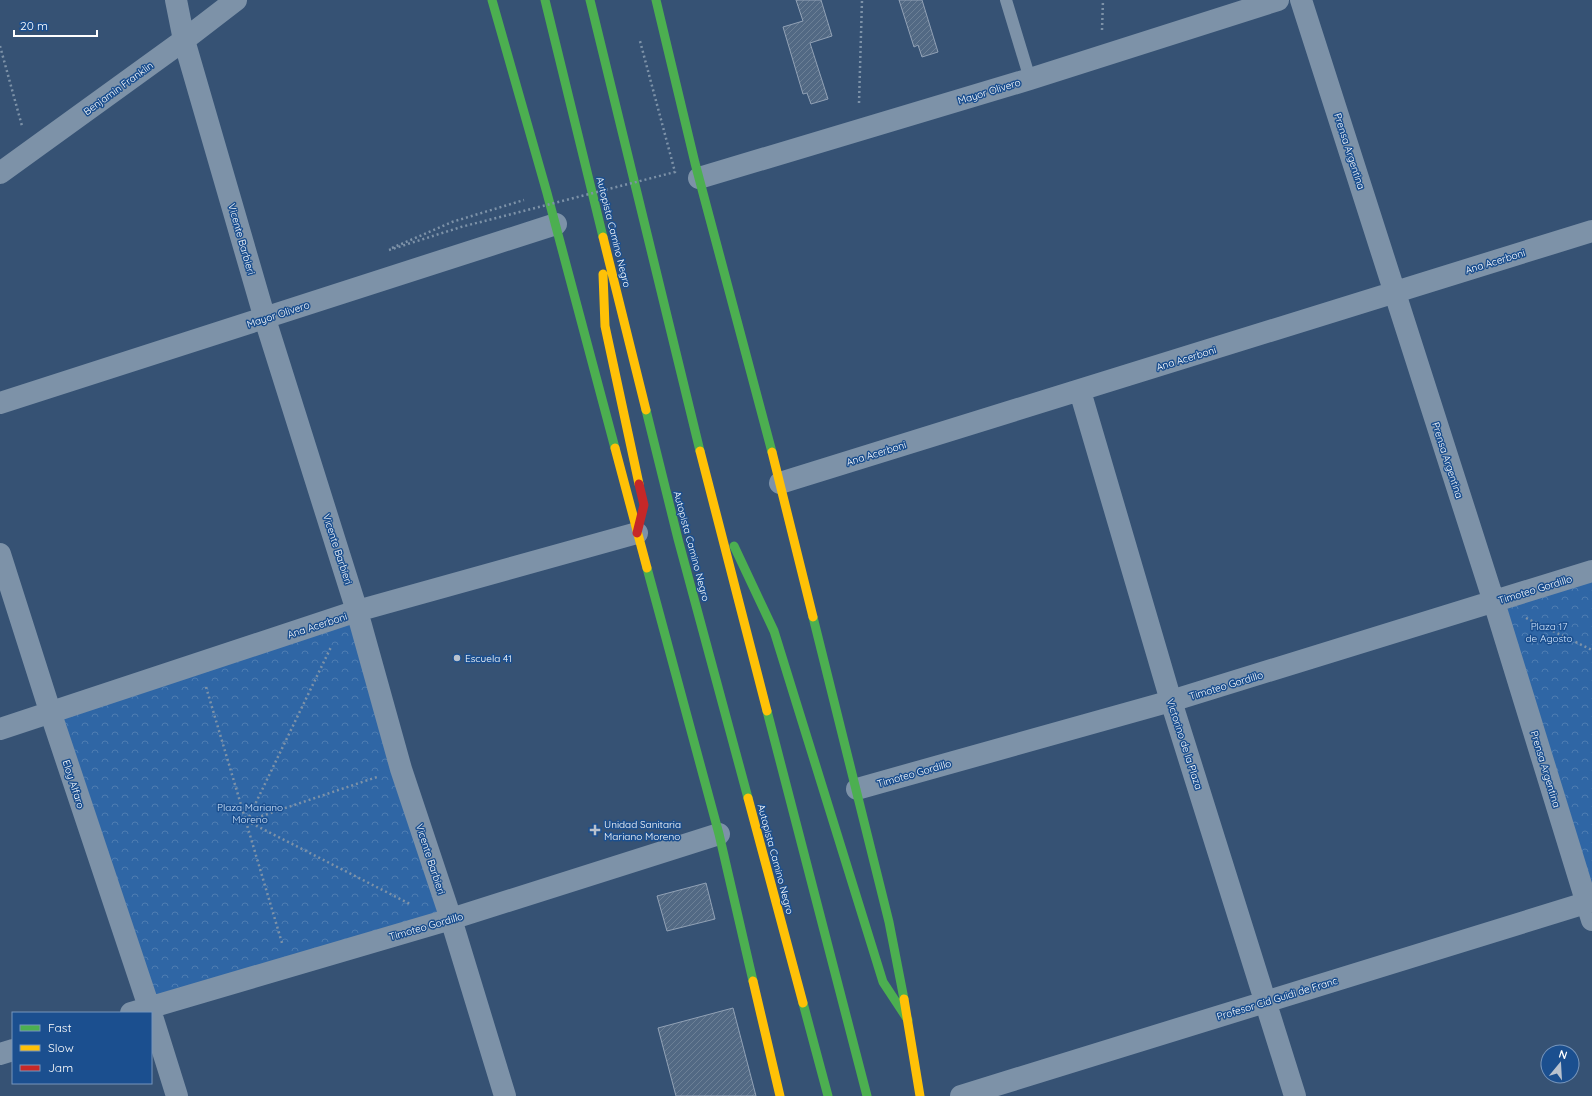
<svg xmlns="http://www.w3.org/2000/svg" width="1592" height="1096" font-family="Quicksand,sans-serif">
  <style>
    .forest { fill: url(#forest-crowns) }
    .building { fill: url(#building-hatch); stroke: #92a2b6 }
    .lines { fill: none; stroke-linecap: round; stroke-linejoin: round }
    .path { stroke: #7d92a8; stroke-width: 2.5; stroke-dasharray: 2 3; stroke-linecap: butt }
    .lane { stroke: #7d92a8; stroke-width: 12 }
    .street { stroke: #7d92a8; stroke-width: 22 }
    .fast { stroke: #4caf50; stroke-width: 9 }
    .slow { stroke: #ffc107; stroke-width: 9 }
    .jam { stroke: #c62828; stroke-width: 9 }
    .path-bridge { stroke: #7d92a8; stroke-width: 2.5; stroke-dasharray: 2 3; stroke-linecap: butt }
    .poi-dot { fill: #b9c2ce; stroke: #1b4f8f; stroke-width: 1.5 }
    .labels { text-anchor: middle; stroke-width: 3; stroke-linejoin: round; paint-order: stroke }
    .street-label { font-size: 10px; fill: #fff; stroke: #1b4f8f }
    .park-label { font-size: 10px; fill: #cfe3fa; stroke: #1b4f8f }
    .poi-label { font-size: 10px; fill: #fff; stroke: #1b4f8f; text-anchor: start }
  </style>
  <defs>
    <pattern id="forest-crowns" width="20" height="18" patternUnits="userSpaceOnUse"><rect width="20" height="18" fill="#2f66a5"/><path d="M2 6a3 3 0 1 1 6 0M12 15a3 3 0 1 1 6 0" fill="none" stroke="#4e7db2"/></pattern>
    <pattern id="building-hatch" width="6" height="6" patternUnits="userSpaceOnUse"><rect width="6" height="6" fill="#526984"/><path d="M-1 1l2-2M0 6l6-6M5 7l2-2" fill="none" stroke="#6c8096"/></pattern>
  </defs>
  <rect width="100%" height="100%" fill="#365274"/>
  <path class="forest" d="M1592,571v330l-98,-299z
    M357,611l94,308 -302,88 -99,-296z"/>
  <path class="building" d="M796,0h25l11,36 -22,7 18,56 -17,5 -4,-11 -4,1 -20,-67 20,-6z
    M899,0h23l16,52 -16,5 -4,-12 -4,2z
    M706,883l9,36 -48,12 -10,-35z
    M733,1008l23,88h-80l-18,-68z"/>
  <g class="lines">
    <path class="path" d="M1102,30l1,-30
      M0,46l22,80
      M859,103l3,-103
      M392,248l60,-26 72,-22
      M1526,618l66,32
      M206,687l76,256
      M247,821l84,-174
      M247,821l163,83
      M247,821l130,-44"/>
    <path class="lane" d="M1006,0l24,79"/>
    <path class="street" d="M176,0l8,40 81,279 92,292 44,158 50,150 54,177
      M1301,0l193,602 98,318
      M0,173l184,-133 52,-40
      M699,178l331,-99 248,-79
      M1080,391l91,310 124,395
      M0,403l556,-179
      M780,483l812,-252
      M0,554l50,157 101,302
      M0,729l357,-118 280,-78
      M857,789l314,-88 421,-130
      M131,1013l320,-94 268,-85
      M151,1013l26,83
      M0,1054l13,-4
      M961,1096l631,-195"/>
    <path class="fast" d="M492,0l55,193 68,255
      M545,0l58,237
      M590,0l110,451
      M656,0l39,163 77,289
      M646,410l32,129 70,259
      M734,546l40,85 109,351 25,38
      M647,568l72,266 34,147
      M813,617l76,305 15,77
      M767,711l100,385
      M803,1003l25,93"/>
    <path class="slow" d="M603,237l43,173
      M603,274l2,52 34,158
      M615,448l32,120
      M700,451l67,260
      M772,452l41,165
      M748,798l55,205
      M753,981l27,115
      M904,999l16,97"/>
    <path class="jam" d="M637,533l7,-28 -5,-21"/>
    <path class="path-bridge" d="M389,250l72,-23 214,-55 -35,-131"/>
  </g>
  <g class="poi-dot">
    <circle cx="457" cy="658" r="4"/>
    <path d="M593 824h4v4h4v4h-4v4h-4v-4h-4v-4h4z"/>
  </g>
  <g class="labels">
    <g class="street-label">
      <text transform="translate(118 88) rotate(-36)" y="4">Benjamin Franklin</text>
      <text transform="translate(989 91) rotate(-17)" y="4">Mayor Olivero</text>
      <text transform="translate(1350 151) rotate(72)" y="4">Prensa Argentina</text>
      <text transform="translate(614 232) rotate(76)" y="4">Autopista Camino Negro</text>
      <text transform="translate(242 239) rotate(74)" y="4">Vicente Barbieri</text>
      <text transform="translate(1495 261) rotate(-17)" y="4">Ana Acerboni</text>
      <text transform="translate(278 314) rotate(-18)" y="4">Mayor Olivero</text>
      <text transform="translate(1186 358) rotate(-17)" y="4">Ana Acerboni</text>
      <text transform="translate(876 453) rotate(-17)" y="4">Ana Acerboni</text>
      <text transform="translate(1448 460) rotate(72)" y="4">Prensa Argentina</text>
      <text transform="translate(692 546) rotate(75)" y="4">Autopista Camino Negro</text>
      <text transform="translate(338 549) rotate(72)" y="4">Vicente Barbieri</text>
      <text transform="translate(1535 589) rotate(-17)" y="4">Timoteo Gordillo</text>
      <text transform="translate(317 625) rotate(-18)" y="4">Ana Acerboni</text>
      <text transform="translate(1226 685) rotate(-17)" y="4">Timoteo Gordillo</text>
      <text transform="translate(1185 744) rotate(72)" y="4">Victorino de la Plaza</text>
      <text transform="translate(1546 769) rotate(73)" y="4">Prensa Argentina</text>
      <text transform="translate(914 773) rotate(-16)" y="4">Timoteo Gordillo</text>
      <text transform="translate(74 784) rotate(72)" y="4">Eloy Alfaro</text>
      <text transform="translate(431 859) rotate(72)" y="4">Vicente Barbieri</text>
      <text transform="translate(776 859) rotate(75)" y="4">Autopista Camino Negro</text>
      <text transform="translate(426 926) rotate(-16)" y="4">Timoteo Gordillo</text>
      <text transform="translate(1277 998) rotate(-17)" y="4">Profesor Cid Guidi de Franc</text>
    </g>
    <g class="park-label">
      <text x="1549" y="630">Plaza 17<tspan x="1549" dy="12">de Agosto</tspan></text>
      <text x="250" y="811">Plaza Mariano<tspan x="250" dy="12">Moreno</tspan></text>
    </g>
    <g class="poi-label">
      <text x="465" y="662">Escuela 41</text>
      <text x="604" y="828">Unidad Sanitaria<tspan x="604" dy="12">Mariano Moreno</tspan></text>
    </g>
  </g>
  <rect x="12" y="1012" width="140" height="72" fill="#1b4f8f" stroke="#7695bc"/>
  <rect x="20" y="1025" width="20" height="6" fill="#4caf50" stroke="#7695bc"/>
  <text x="48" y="1032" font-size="12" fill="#ffffff">Fast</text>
  <rect x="20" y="1045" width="20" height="6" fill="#ffc107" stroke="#7695bc"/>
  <text x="48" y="1052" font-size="12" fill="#ffffff">Slow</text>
  <rect x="20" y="1065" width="20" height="6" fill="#c62828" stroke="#7695bc"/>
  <text x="48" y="1072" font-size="12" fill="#ffffff">Jam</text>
  <g transform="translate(1560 1064) rotate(18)"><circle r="19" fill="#1b4f8f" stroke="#7695bc"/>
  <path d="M0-3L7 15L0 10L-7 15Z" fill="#b9c2ce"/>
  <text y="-6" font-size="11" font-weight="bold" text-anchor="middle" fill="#ffffff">N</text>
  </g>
  <path d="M14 30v6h83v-6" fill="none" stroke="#ffffff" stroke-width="2"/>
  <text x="20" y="30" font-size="12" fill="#ffffff" stroke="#1b4f8f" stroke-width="3" paint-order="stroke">20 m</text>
</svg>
